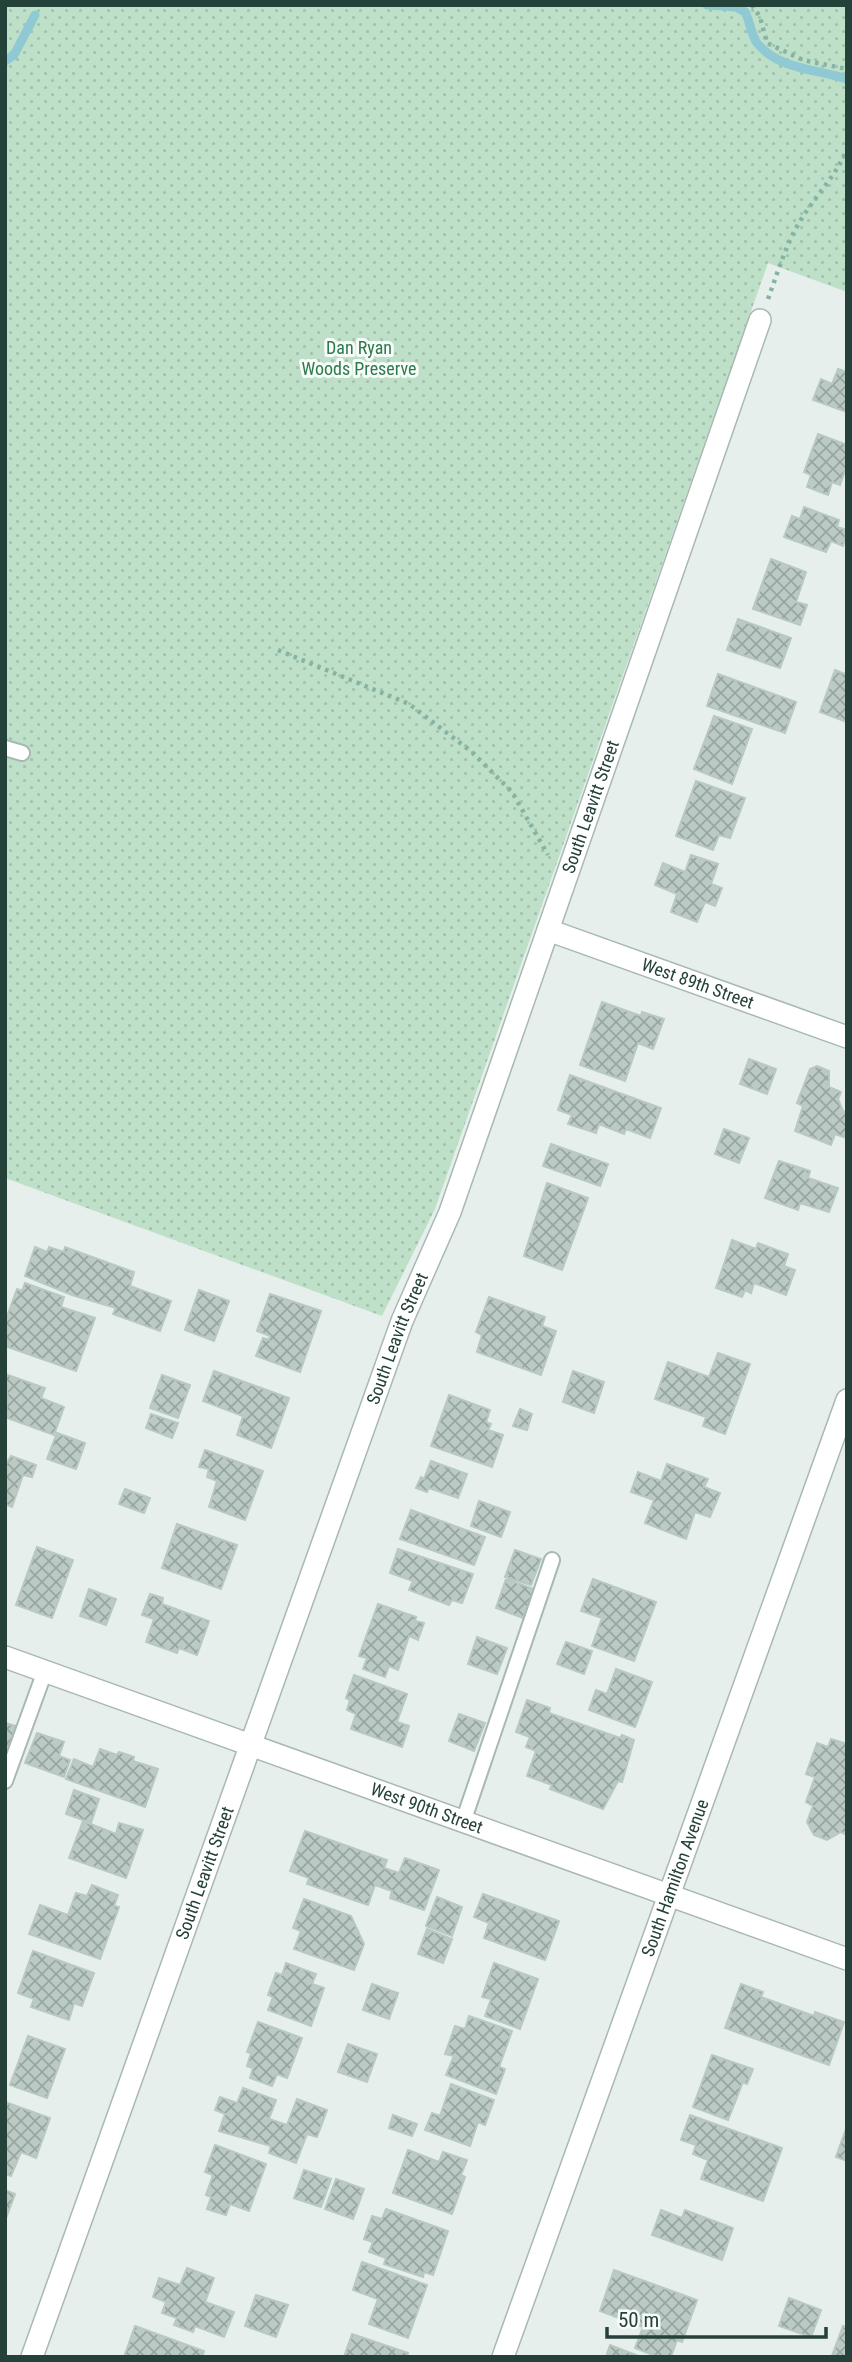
<svg xmlns="http://www.w3.org/2000/svg" width="852" height="2362" font-family="'Roboto Condensed',sans-serif">
  <style>
    .park { fill: url(#park-dots) }
    .lines { fill: none; stroke-linecap: round; stroke-linejoin: round }
    .stream { stroke: #8ec9d4; stroke-width: 9 }
    .building { fill: url(#building-cross-hatch); stroke: #b8c9c2; stroke-width: 2 }
    .service-casing { stroke: #a8b8b2; stroke-width: 18 }
    .minor-casing { stroke: #a8b8b2; stroke-width: 24 }
    .path { stroke: #86b3a5; stroke-width: 4.5; stroke-dasharray: 3.5 5; stroke-linecap: butt }
    .service { stroke: #fff; stroke-width: 14 }
    .minor { stroke: #fff; stroke-width: 21 }
    .labels { text-anchor: middle; stroke-width: 6; stroke-linejoin: round; paint-order: stroke }
    .park-label { font-size: 18px; fill: #2d7a4b; stroke: #f7fbf9 }
    .street-label { font-size: 18px; fill: #24423a; stroke: #f7fbf9 }
  </style>
  <defs>
    <pattern id="park-dots" width="8" height="8" patternUnits="userSpaceOnUse" patternTransform="scale(1.75)"><rect width="8" height="8" fill="#bfe0c8"/><path d="M2 2h.1M6 6h.1" fill="none" stroke="#a4c1ad" stroke-width="1.8" stroke-linecap="round"/></pattern>
    <pattern id="building-cross-hatch" width="8" height="8" patternUnits="userSpaceOnUse" patternTransform="scale(1.75)"><rect width="8" height="8" fill="#bbcac4"/><path d="M0 0l8 8M0 8l8-8" fill="none" stroke="#98a6a0"/></pattern>
  </defs>
  <rect width="100%" height="100%" fill="#e6efeb"/>
  <path class="park" d="M5,5h842v287l-79,-29 -333,946 -53,107 -377,-138z"/>
  <g class="lines">
    <path class="stream" d="M707,5l29,2 9,5c5,9 6,23 12,31 22,27 60,26 90,36
      M5,61l9,-6 21,-40"/>
  </g>
  <path class="building" d="M838,369l9,3v40l-34,-12 8,-21 11,5z
    M818,434l29,11v20l-7,20 -8,-3 -4,13 -21,-8 4,-12 -7,-3z
    M804,507l35,13 -2,7 10,3 -4,16 -12,-5 -5,11 -42,-15 8,-21 8,3z
    M771,559l35,13 -10,30 11,3 -7,20 -47,-16z
    M738,619l53,19 -11,30 -53,-18z
    M835,670l12,5v47l-27,-10z
    M718,674l78,28 -11,31 -78,-27z
    M714,716l38,13 -20,55 -38,-15z
    M696,781l49,17 -15,40 -11,-3 -6,15 -37,-14z
    M691,855l27,9 -7,20 11,4 -7,18 -10,-4 -8,20 -26,-10 6,-18 -22,-9 8,-22 22,9z
    M602,1002l39,14 1,-4 22,7 -11,30 -15,-6 -13,38 -45,-16z
    M749,1059l27,10 -9,25 -27,-10z
    M817,1066l12,5v16l12,5 -3,7 5,12 4,2v25l-12,-4 -4,11 -36,-14 8,-25 -6,-3 13,-34z
    M570,1075l91,33 -11,30 -24,-9 -2,5 -25,-10 -3,9 -28,-9 4,-9 -14,-5z
    M724,1129l25,9 -10,25 -24,-9z
    M551,1144l57,20 -8,22 -57,-20z
    M779,1161l31,10 -2,7 30,10 -9,24 -29,-9 -2,7 -33,-12z
    M547,1183l41,15 -26,72 -38,-14z
    M732,1240l24,9 2,-6 30,11 -4,12 11,4 -9,25 -32,-12 -3,10 -6,-3 -3,7 -26,-9z
    M35,1247l12,5 2,-5 15,5 1,-5 69,25 -4,14 41,15 -11,30 -47,-17 3,-6 -44,-13 -47,-19z
    M25,1283l39,14 -3,10 34,11 -19,53 -71,-25v-24l12,-33 5,2z
    M199,1290l30,11 -15,40 -29,-11z
    M270,1294l51,17 -21,61 -44,-16 7,-18 6,2 1,-4 -13,-5z
    M489,1297l56,20 -3,9 14,5 -15,44 -64,-23 5,-17 -6,-3z
    M718,1353l32,11 -25,70 -22,-8 3,-9 -51,-18 13,-37 41,15z
    M214,1371l75,27 -18,50 -34,-13 6,-19 -40,-15z
    M573,1371l31,11 -10,31 -31,-11z
    M5,1374l40,14 -4,10 23,9 -10,28 -49,-18 3,-18z
    M162,1375l28,10 -12,33 -28,-10z
    M449,1395l41,15 -4,12 5,2 -3,6 15,5 -11,32 -61,-21z
    M520,1409l12,5 -5,16 -14,-4z
    M151,1414l27,9 -6,15 -26,-10z
    M57,1433l28,10 -9,26 -29,-10z
    M205,1450l58,21 -18,49 -36,-13 8,-26 -10,-4 2,-8 -10,-2z
    M11,1456l25,9 -4,12 -9,-2 -11,32 -7,-3v-38z
    M431,1461l36,13 -9,24 -29,-10 -2,4 -11,-4 5,-11 3,2z
    M667,1464l41,15 -4,8 16,6 -10,24 -15,-5 -9,27 -41,-16 9,-23 -23,-8 7,-20 23,9z
    M125,1489l25,9 -6,15 -25,-9z
    M479,1501l31,11 -9,25 -30,-11z
    M411,1510l74,27 -11,28 -74,-26z
    M177,1524l60,21 -16,44 -59,-21z
    M37,1547l36,13 -21,58 -36,-13z
    M398,1549l75,25 -11,29 -10,-3 -3,5 -40,-15 4,-9 -23,-8z
    M515,1550l26,9 -10,26 -26,-8z
    M506,1579l28,10 -11,29 -27,-10z
    M593,1579l63,23 -22,59 -42,-15 10,-28 -21,-7z
    M89,1589l27,10 -10,26 -26,-9z
    M150,1594l13,4 -1,6 47,17 -12,34 -18,-7 -2,5 -31,-11 8,-23 -12,-4z
    M378,1604l38,13 -1,4 9,2 -6,17 -9,-4 -11,34 -9,-4 -4,11 -22,-8 4,-11 -8,-2z
    M477,1637l30,11 -10,26 -29,-10z
    M566,1642l26,9 -8,23 -27,-10z
    M616,1669l36,13 -17,45 -46,-17 7,-20 11,4z
    M354,1675l53,19 -10,28 12,4 -7,21 -51,-18 5,-15 -9,-4 3,-10 -4,-2z
    M527,1700l23,8 -1,5 71,25 2,-3 12,5 -12,42 -4,-1 -15,28 -53,-20 2,-4 -25,-9 9,-25 -10,-4 4,-10 -14,-5z
    M459,1714l26,9 -11,28 -25,-10z
    M5,1723l11,3 -10,28h-1z
    M37,1733l27,9 -5,14 11,4 -6,17 -39,-14z
    M831,1739l16,5v91l-6,-3 -14,8 -13,-5 -7,-13 6,-16 -7,-4 9,-25 -9,-3 11,-31 11,4z
    M100,1749l17,6 2,-3 15,5 -1,4 25,8 -13,38 -79,-28 8,-20 19,8z
    M74,1790l25,9 -8,24 -25,-9z
    M83,1821l33,13 3,-11 24,7 -17,48 -57,-20z
    M305,1831l82,29 -3,8 15,5 6,-15 34,12 -15,40 -34,-12 2,-7 -17,-6 -7,20 -61,-21 2,-6 -19,-7z
    M92,1885l26,10 -4,11 5,1 -19,52 -71,-25 11,-29 28,10 8,-22 11,3z
    M483,1894l76,27 -14,39 -61,-22 5,-15 -15,-6z
    M437,1897l25,10 -10,29 -26,-10z
    M304,1899l47,17 13,28 -10,26 -60,-21 7,-18 -8,-3z
    M427,1929l25,10 -9,24 -25,-9z
    M33,1951l61,22 -12,33 -8,-3 -5,17 -38,-13 3,-8 -16,-6z
    M286,1963l30,11 -4,10 12,4 -13,38 -43,-16 5,-13 -5,-2 8,-22 6,2z
    M494,1963l44,16 -18,50 -35,-13 6,-17 -9,-2z
    M372,1984l26,9 -9,26 -26,-9z
    M741,1984l22,8 -2,5 53,19 1,-4 29,10 -15,43 -104,-37z
    M469,2016l43,15 -13,36 6,2 -9,25 -50,-19 8,-19 -9,-2 10,-28 10,3z
    M258,2022l44,16 -15,40 -10,-4 -5,12 -22,-8 3,-10 -6,-2 4,-13 -4,-1z
    M28,2036l37,13 -18,49 -37,-13z
    M348,2044l29,10 -10,28 -29,-10z
    M712,2055l41,14 -6,15 -4,-2 -15,38 -35,-13z
    M451,2084l43,16 -9,25 -7,-3 -8,24 -45,-16 7,-17 8,3z
    M243,2088l33,12 -7,19 18,6 10,-26 30,11 -10,27 -10,-3 -11,29 -27,-10 2,-7 -52,-15 6,-17 -10,-4 5,-13 17,6z
    M5,2102l45,16 -14,40 -15,-6 -10,24 -6,-2z
    M393,2115l24,9 -5,12 -23,-8z
    M690,2115l92,33 -19,53 -62,-22 7,-19 -15,-6 3,-9 -15,-5z
    M847,2126v35l-11,-4z
    M215,2145l51,19 -17,47 -19,-7 -4,11 -19,-6 4,-12 -5,-2 7,-20 -8,-3z
    M408,2150l31,12 4,-10 24,8 -6,15 4,2 -13,37 -59,-21z
    M304,2170l27,9 -10,28 -27,-9z
    M336,2179l28,10 -11,30 -28,-10z
    M5,2190l10,4 -10,27z
    M386,2209l62,22 -15,44 -9,-3 -1,5 -39,-13 2,-6 -17,-6 4,-10 -9,-3 8,-23 10,3z
    M661,2210l21,8 3,-8 48,18 -11,32 -70,-25z
    M362,2262l65,23 -19,53 -39,-14 9,-25 -25,-9z
    M187,2268l27,10 -9,24 29,10 -10,25 -29,-11 -2,6 -19,-7 3,-7 -15,-5 4,-11 -13,-5 6,-19 21,7z
    M614,2270l83,30 -15,42 -5,-2 -6,17h-13l-23,-9 8,-21 -43,-16z
    M256,2295l32,10 -12,32 -31,-11z
    M789,2298l32,12 -10,27 -32,-11z
    M135,2326l69,25 -2,6h-78z
    M843,2326l4,2v29h-12l-3,-1z
    M352,2334l56,19 -1,4h-63z
    M610,2345l31,12h-35z"/>
  <g class="lines">
    <defs>
      <path id="service" d="M5,748l17,5
        M5,1781l40,-110
        M463,1822l89,-262"/>
      <g id="minor">
        <path id="s1" d="M548,930l299,107"/>
        <path id="s2" d="M5,1657l842,302"/>
        <path id="s3" d="M32,2357l370,-1036 48,-109 310,-892"/>
        <path id="s4" d="M503,2357l344,-957"/>
      </g>
    </defs>
    <use href="#service" class="service-casing"/>
    <use href="#minor" class="minor-casing"/>
    <path class="path" d="M752,5l8,12 7,26 36,17 44,9
      M768,299c10,-27 18,-56 34,-81 15,-24 34,-42 45,-69
      M278,650l131,54 63,48 40,40 36,63"/>
    <use href="#service" class="service"/>
    <use href="#minor" class="minor"/>
  </g>
  <g class="labels">
    <g class="park-label">
      <text x="359" y="354">Dan Ryan<tspan x="359" dy="21">Woods Preserve</tspan></text>
    </g>
    <g class="street-label">
      <text dy="6" stroke="none"><textPath href="#s3" startOffset="1648">South Leavitt Street</textPath></text>
      <text dy="6" stroke="none"><textPath href="#s1" startOffset="159">West 89th Street</textPath></text>
      <text dy="6" stroke="none"><textPath href="#s3" startOffset="1082">South Leavitt Street</textPath></text>
      <text dy="6" stroke="none"><textPath href="#s2" startOffset="448">West 90th Street</textPath></text>
      <text dy="6" stroke="none"><textPath href="#s3" startOffset="514">South Leavitt Street</textPath></text>
      <text dy="6" stroke="none"><textPath href="#s4" startOffset="509">South Hamilton Avenue</textPath></text>
    </g>
  </g>
  <rect width="852" height="2362" fill="none" stroke="#24423a" stroke-width="14"/>
  <path d="M607 2327v10h219v-10" fill="none" stroke="#24423a" stroke-width="3.5"/>
  <text x="618" y="2327" font-size="21" fill="#24423a" stroke="#f7fbf9" stroke-width="5" paint-order="stroke">50 m</text>
</svg>
